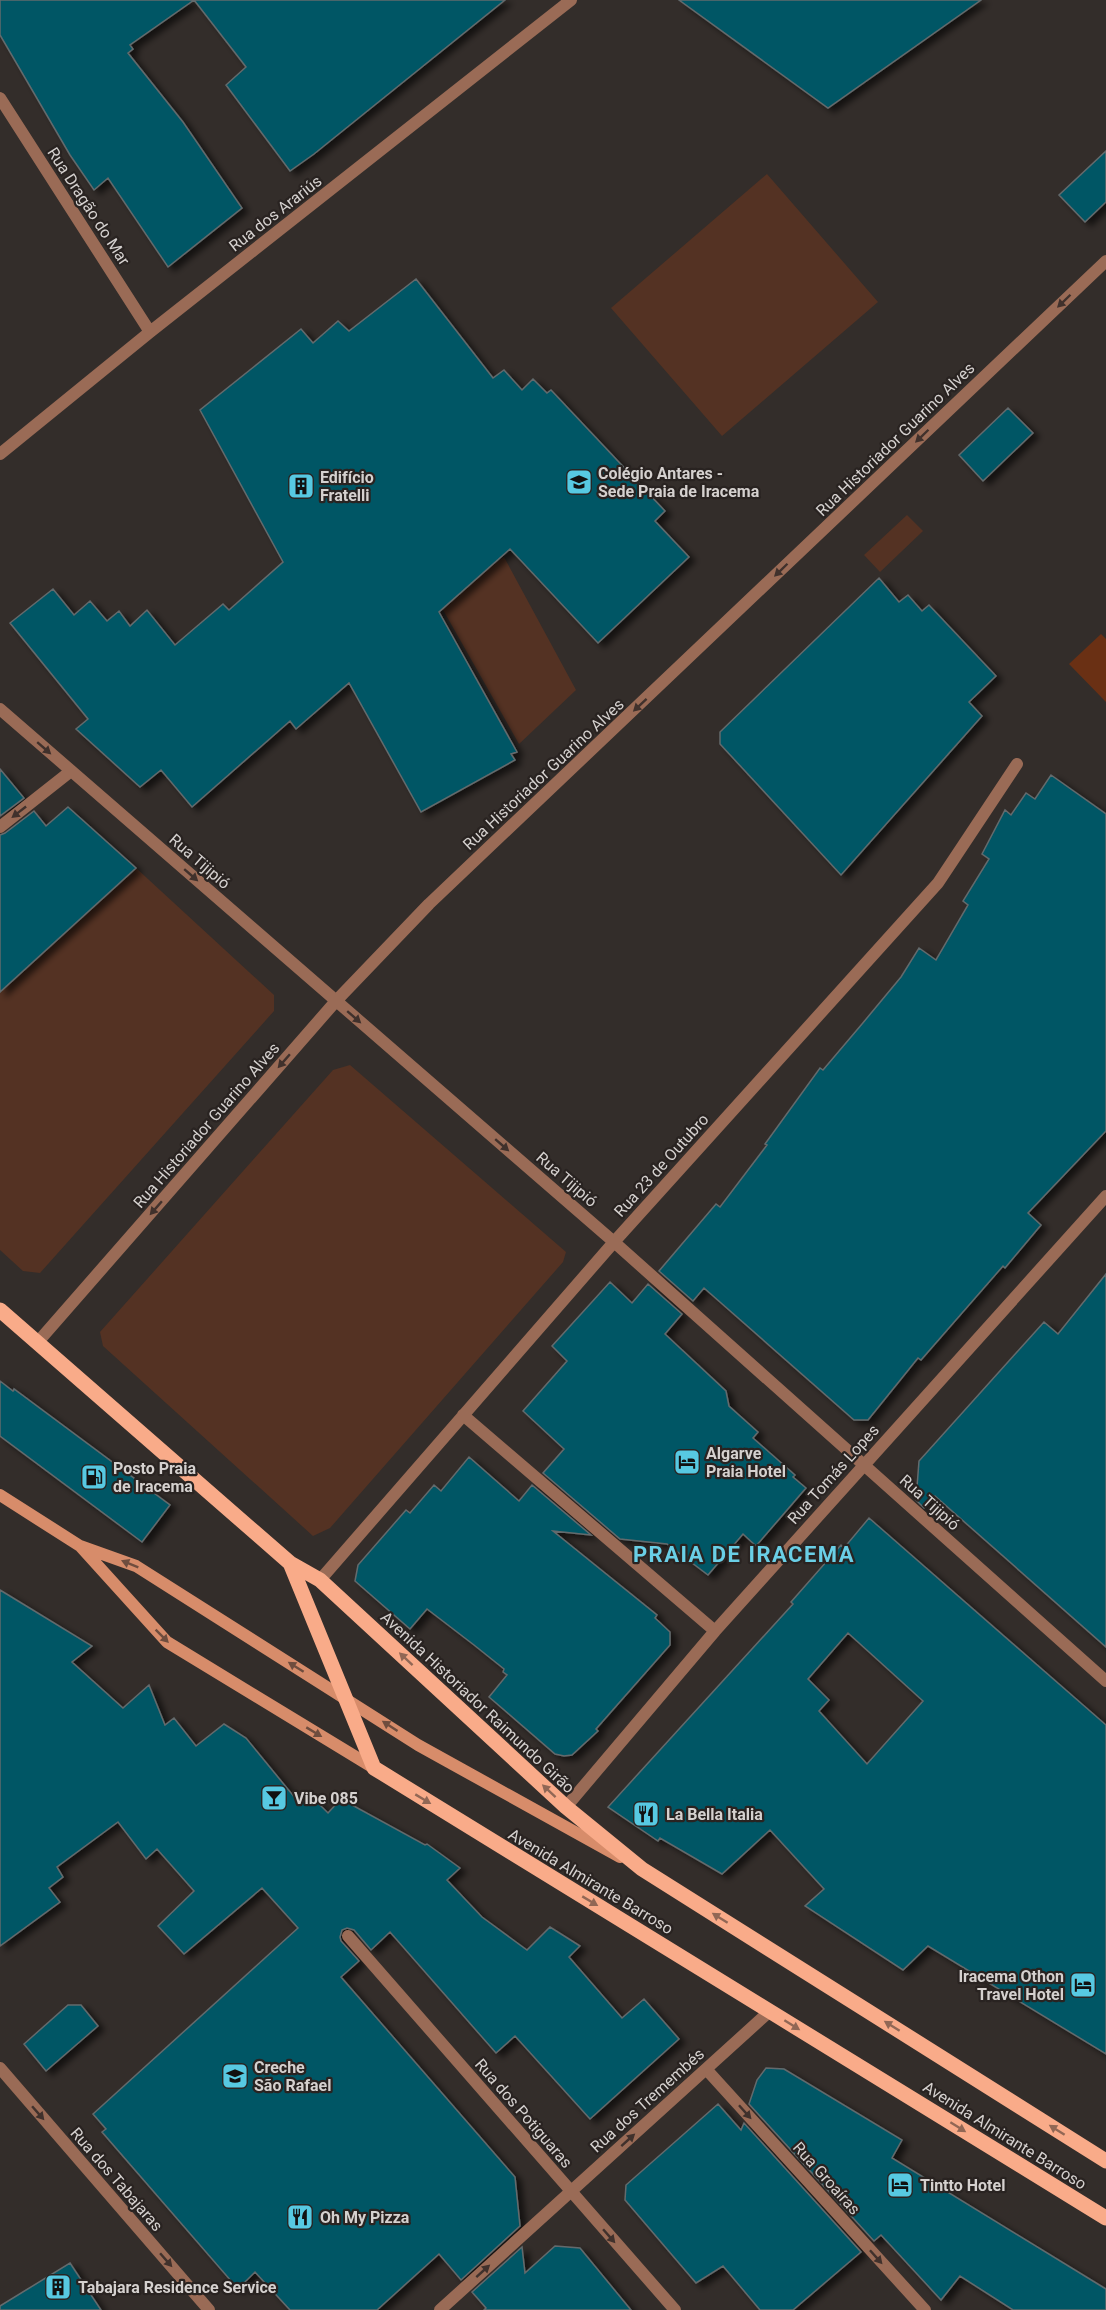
<svg xmlns="http://www.w3.org/2000/svg" width="1106" height="2310" font-family="Roboto,sans-serif">
  <style>
    .green { fill: #543223 }
    .water { fill: #6a3014 }
    .building { fill: #015665; stroke: #636b6d; stroke-width: 1.5; fill-rule: evenodd; filter: url(#shadow) }
    .lines { fill: none; stroke-linecap: round; stroke-linejoin: round }
    .street { stroke: #9a6b56; stroke-width: 12 }
    .secondary { stroke: #d78c6a; stroke-width: 12 }
    .primary { stroke: #f9ab89; stroke-width: 15 }
    .oneway { fill: #40312c }
    .oneway2 { fill: #6f4d3e }
    .oneway3 { fill: #916755 }
    .labels { text-anchor: middle; stroke-width: 4.5; stroke-linejoin: round; paint-order: stroke }
    .street-label { font-size: 16px; fill: #d5d1cf; stroke: #292321 }
    .poi-label { font-size: 16px; font-weight: bold; fill: #d5d1cf; stroke: #292321; text-anchor: start }
    .district-label { font-size: 22px; font-weight: bold; letter-spacing: 1.5px; fill: #6acfe6; stroke: #292321 }
  </style>
  <defs>
    <filter id="shadow"><feDropShadow dx="6" dy="4" stdDeviation="3" flood-color="#0009"/></filter>
  </defs>
  <rect width="100%" height="100%" fill="#332d2a"/>
  <path class="green" d="M767,174l111,128 -156,134 -111,-128z
    M907,515l16,16 -43,41 -16,-17z
    M504,557l72,133 -57,54 -81,-143z
    M136,868l138,127v16l-234,262 -17,-2 -23,-21v-258z
    M350,1065l216,187 -3,10 -233,266 -17,8 -210,-190 -3,-14 233,-262z"/>
  <path class="water" d="M1101,634l5,5v63l-37,-38z"/>
  <path class="building" d="M0,0h194l-64,45 3,4 -5,4 55,69 59,86 -74,59 -60,-89 -14,12 -24,-35 -70,-120z
    M194,0h311l-191,154 -24,17 -64,-86 20,-18z
    M679,0h302l-153,108z
    M1106,151v51l-21,20 -26,-27z
    M416,279l77,99 11,-8 18,20 11,-11 14,14 4,-3 114,121 -10,10 34,36 -91,86 -88,-94 -71,63 78,140 -6,2 4,6 -94,52 -72,-129 -53,46 -6,-8 -98,86 -31,-37 -21,17 -64,-58 12,-10 -78,-96 43,-34 21,26 16,-14 17,20 12,-10 11,15 17,-16 28,35 48,-41 6,6 54,-48 -83,-152 101,-81 12,14 25,-22 11,10z
    M1008,408l25,25 -50,48 -24,-26z
    M879,578l20,24 9,-7 14,16 7,-6 67,71 -27,26 13,14 -141,159 -121,-131v-12z
    M0,769l24,29 -24,18z
    M1051,775l55,39v317l-78,82 13,12 -36,43 -2,-2 -82,94 -3,-2 -50,62h-14l-150,-132 -11,13 -34,-30 57,-67 4,3 47,-62 -2,-1 55,-76 3,2 39,-46 39,-47 18,-29 17,12 32,-55 -5,-4 26,-42 -7,-5 23,-44 6,5 15,-22 9,6z
    M68,807l68,61 -136,124v-157l5,-2 29,-22 12,15z
    M1106,1274v373l-171,-151 -11,12 -8,-8 3,-39 125,-139 14,12z
    M610,1282l22,21 16,-19 34,30 -17,20 61,57 3,15 29,26 -5,6 42,37 -2,2 13,11 -50,58 -13,-12 -35,41 -41,-31 -47,-5 -77,-66 21,-24 -41,-38 44,-50 -15,-15z
    M0,1381l13,10 1,-2 156,116 -28,37 -142,-106z
    M469,1457l50,44 13,-16 59,50 -38,-4 104,84 -2,3 15,14v13l-74,84 2,2 -26,24 -8,1 -9,-2 -66,-57 18,-22 -4,-3 1,-3 -30,-24 -47,-36 -17,20 -55,-48 3,-16 48,-55 4,3 24,-28 7,6z
    M869,1518l237,207v329l-178,-108 -25,24 -98,-64 19,-17 -54,-59 -48,44 -62,-36 -2,3 -50,-34 185,-203 -2,-2 50,-57 3,3zM848,1633l75,68 -56,63 -48,-53 10,-11 -21,-21z
    M0,1590l92,56 -20,16 51,46 26,-23 16,40 9,-7 22,28 28,-22 22,14 54,66 10,-9 18,18 13,-14 84,46 2,-1 33,24 -13,12 35,37 45,33 23,-23 30,19 -11,11 53,61 22,-19 35,40 -89,80 -75,-83 -19,17 -106,-121 -19,18 -17,-20 -7,-2 -5,2 -2,7 1,4 18,20 -18,16 174,200 5,49 -59,54 -22,-26 -62,56h-87l-35,-38 -17,17 -136,-157 4,-3 -13,-15 205,-186 -36,-40 -78,66 -26,-28 36,-35 -37,-42 -11,10 -28,-37 -61,45 6,10 -14,11 11,14 -60,44z
    M68,2005h13l17,21 -52,45 -22,-27z
    M766,2068l18,1 118,71 -10,18 214,131v21h-93l-53,-34 -19,24 -60,-65 -7,6 -125,-137 8,-24z
    M718,2104l23,26 3,-7 117,129 -68,58h-33l-37,-44 -27,17 -71,-83 1,-15z
    M555,2246l25,2 51,62h-147l2,-2 -14,-16 50,-45 3,26z
    M70,2263l31,47h-101v-4z"/>
  <g class="lines">
    <path class="street" d="M0,98l150,234
      M0,454l150,-122 421,-332
      M0,709l614,533 492,439
      M0,827l71,-56
      M37,1343l299,-342 93,-97 677,-643
      M463,1415l252,216
      M320,1580l294,-338 324,-359 79,-119
      M566,1807l149,-176 391,-435
      M348,1936l327,374
      M0,2068l209,242
      M706,2069l219,241
      M440,2310l330,-299"/>
    <path class="secondary" d="M0,1495l80,51 56,20 282,179 202,112
      M81,1547l86,95 207,126"/>
    <path class="primary" d="M0,1310l290,253 30,17 246,227 76,62 464,292
      M290,1563l84,205 732,450"/>
  </g>
  <defs><path id="oneway-solid" d="M-6-.8H1V-3.2L6.5 0L1 3.2V.8H-6Z" transform="scale(1.5)"/></defs>
  <g class="oneway">
    <use href="#oneway-solid" transform="translate(1064 301) rotate(136)"/>
    <use href="#oneway-solid" transform="translate(922 436) rotate(136)"/>
    <use href="#oneway-solid" transform="translate(781 570) rotate(136)"/>
    <use href="#oneway-solid" transform="translate(640 705) rotate(137)"/>
    <use href="#oneway-solid" transform="translate(44 748) rotate(41)"/>
    <use href="#oneway-solid" transform="translate(19 812) rotate(142)"/>
    <use href="#oneway-solid" transform="translate(191 875) rotate(41)"/>
    <use href="#oneway-solid" transform="translate(354 1017) rotate(41)"/>
    <use href="#oneway-solid" transform="translate(284 1061) rotate(131)"/>
    <use href="#oneway-solid" transform="translate(502 1145) rotate(41)"/>
    <use href="#oneway-solid" transform="translate(156 1208) rotate(131)"/>
    <use href="#oneway-solid" transform="translate(745 2112) rotate(48)"/>
    <use href="#oneway-solid" transform="translate(38 2113) rotate(49)"/>
    <use href="#oneway-solid" transform="translate(628 2140) rotate(-42)"/>
    <use href="#oneway-solid" transform="translate(609 2236) rotate(49)"/>
    <use href="#oneway-solid" transform="translate(876 2257) rotate(48)"/>
    <use href="#oneway-solid" transform="translate(166 2260) rotate(49)"/>
    <use href="#oneway-solid" transform="translate(483 2271) rotate(-42)"/>
  </g>
  <g class="oneway2">
    <use href="#oneway-solid" transform="translate(130 1564) rotate(-158)"/>
    <use href="#oneway-solid" transform="translate(162 1636) rotate(45)"/>
    <use href="#oneway-solid" transform="translate(296 1667) rotate(-148)"/>
    <use href="#oneway-solid" transform="translate(390 1726) rotate(-147)"/>
    <use href="#oneway-solid" transform="translate(314 1732) rotate(31)"/>
  </g>
  <g class="oneway3">
    <use href="#oneway-solid" transform="translate(406 1659) rotate(-137)"/>
    <use href="#oneway-solid" transform="translate(549 1791) rotate(-137)"/>
    <use href="#oneway-solid" transform="translate(423 1799) rotate(31)"/>
    <use href="#oneway-solid" transform="translate(590 1901) rotate(31)"/>
    <use href="#oneway-solid" transform="translate(720 1918) rotate(-148)"/>
    <use href="#oneway-solid" transform="translate(792 2025) rotate(32)"/>
    <use href="#oneway-solid" transform="translate(892 2026) rotate(-148)"/>
    <use href="#oneway-solid" transform="translate(958 2127) rotate(32)"/>
    <use href="#oneway-solid" transform="translate(1057 2130) rotate(-148)"/>
  </g>
  <defs>
    <symbol id="school-square" viewBox="-11 -11 22 22"><rect x="-9" y="-9" width="18" height="18" rx="4" fill="#57c9e2" stroke="#292321"/><path d="M0-5L7-2L0 1L-7-2ZM-4 1L0 2.5L4 1V4Q0 6-4 4Z" fill="#111"/></symbol>
    <symbol id="building-square" viewBox="-11 -11 22 22"><rect x="-9" y="-9" width="18" height="18" rx="4" fill="#57c9e2" stroke="#292321"/><path d="M-4-6H4V6H1V3H-1V6H-4ZM-2.5-4.3h1.7v1.8h-1.7ZM.8-4.3h1.7v1.8H.8ZM-2.5-1h1.7V.8h-1.7ZM.8-1h1.7V.8H.8Z" fill="#111"/></symbol>
    <symbol id="hotel-square" viewBox="-11 -11 22 22"><rect x="-9" y="-9" width="18" height="18" rx="4" fill="#57c9e2" stroke="#292321"/><path d="M-6-4.5h1.5V1H6V5H4.5V3h-9V5H-6ZM-4 0a1.8 1.8 0 1 1 3.6 0ZM.5 0V-2.5h3Q6-2.5 6 0Z" fill="#111"/></symbol>
    <symbol id="fuel-square" viewBox="-11 -11 22 22"><rect x="-9" y="-9" width="18" height="18" rx="4" fill="#57c9e2" stroke="#292321"/><path d="M-5.5-6h7V0h2V4h1.3V-2.5L3-4.5l.8-.8L6-3V5H2.5V1h-1V6h-7ZM-4.2-4.7v3.2H.2V-4.7Z" fill="#111"/></symbol>
    <symbol id="bar-square" viewBox="-11 -11 22 22"><rect x="-9" y="-9" width="18" height="18" rx="4" fill="#57c9e2" stroke="#292321"/><path d="M-6-5H6L.8 .8V4.5H3.5V6h-7V4.5H-.8V.8Z" fill="#111"/></symbol>
    <symbol id="restaurant-square" viewBox="-11 -11 22 22"><rect x="-9" y="-9" width="18" height="18" rx="4" fill="#57c9e2" stroke="#292321"/><path d="M-5-6h1v4h1v-4h1v4h1v-4h1v5L-1.5 .5V6h-2V.5L-5-1ZM5-6V6H3V1.5H1.5Q1.5-4 5-6Z" fill="#111"/></symbol>
  </defs>
  <g fill-rule="evenodd">
    <use href="#school-square" x="564" y="467" width="30" height="30"/>
    <use href="#building-square" x="286" y="471" width="30" height="30"/>
    <use href="#hotel-square" x="672" y="1447" width="30" height="30"/>
    <use href="#fuel-square" x="79" y="1462" width="30" height="30"/>
    <use href="#bar-square" x="259" y="1783" width="30" height="30"/>
    <use href="#restaurant-square" x="631" y="1799" width="30" height="30"/>
    <use href="#hotel-square" x="1068" y="1970" width="30" height="30"/>
    <use href="#school-square" x="220" y="2061" width="30" height="30"/>
    <use href="#hotel-square" x="885" y="2170" width="30" height="30"/>
    <use href="#restaurant-square" x="285" y="2202" width="30" height="30"/>
    <use href="#building-square" x="43" y="2272" width="30" height="30"/>
  </g>
  <g class="labels">
    <g class="street-label">
      <text transform="translate(89 206) rotate(57)" y="6">Rua Dragão do Mar</text>
      <text transform="translate(275 213) rotate(-38)" y="6">Rua dos Arariús</text>
      <text transform="translate(895 439) rotate(-44)" y="6">Rua Historiador Guarino Alves</text>
      <text transform="translate(543 774) rotate(-43)" y="6">Rua Historiador Guarino Alves</text>
      <text transform="translate(200 861) rotate(41)" y="6">Rua Tijipió</text>
      <text transform="translate(206 1125) rotate(-49)" y="6">Rua Historiador Guarino Alves</text>
      <text transform="translate(661 1165) rotate(-48)" y="6">Rua 23 de Outubro</text>
      <text transform="translate(567 1179) rotate(41)" y="6">Rua Tijipió</text>
      <text transform="translate(833 1474) rotate(-48)" y="6">Rua Tomás Lopes</text>
      <text transform="translate(930 1502) rotate(42)" y="6">Rua Tijipió</text>
      <text transform="translate(478 1702) rotate(43)" y="6">Avenida Historiador Raimundo Girão</text>
      <text transform="translate(591 1881) rotate(31)" y="6">Avenida Almirante Barroso</text>
      <text transform="translate(647 2100) rotate(-42)" y="6">Rua dos Tremembés</text>
      <text transform="translate(524 2113) rotate(49)" y="6">Rua dos Potiguaras</text>
      <text transform="translate(1005 2135) rotate(32)" y="6">Avenida Almirante Barroso</text>
      <text transform="translate(827 2178) rotate(48)" y="6">Rua Groaíras</text>
      <text transform="translate(117 2179) rotate(49)" y="6">Rua dos Tabajaras</text>
    </g>
    <g class="poi-label">
      <text x="598" y="479">Colégio Antares -<tspan x="598" dy="18">Sede Praia de Iracema</tspan></text>
      <text x="320" y="483">Edifício<tspan x="320" dy="18">Fratelli</tspan></text>
      <text x="706" y="1459">Algarve<tspan x="706" dy="18">Praia Hotel</tspan></text>
      <text x="113" y="1474">Posto Praia<tspan x="113" dy="18">de Iracema</tspan></text>
      <text x="294" y="1804">Vibe 085</text>
      <text x="666" y="1820">La Bella Italia</text>
      <text x="1064" y="1982" text-anchor="end">Iracema Othon<tspan x="1064" dy="18">Travel Hotel</tspan></text>
      <text x="254" y="2073">Creche<tspan x="254" dy="18">São Rafael</tspan></text>
      <text x="920" y="2191">Tintto Hotel</text>
      <text x="320" y="2223">Oh My Pizza</text>
      <text x="78" y="2293">Tabajara Residence Service</text>
    </g>
    <g class="district-label">
      <text x="744" y="1562">PRAIA DE IRACEMA</text>
    </g>
  </g>
</svg>
